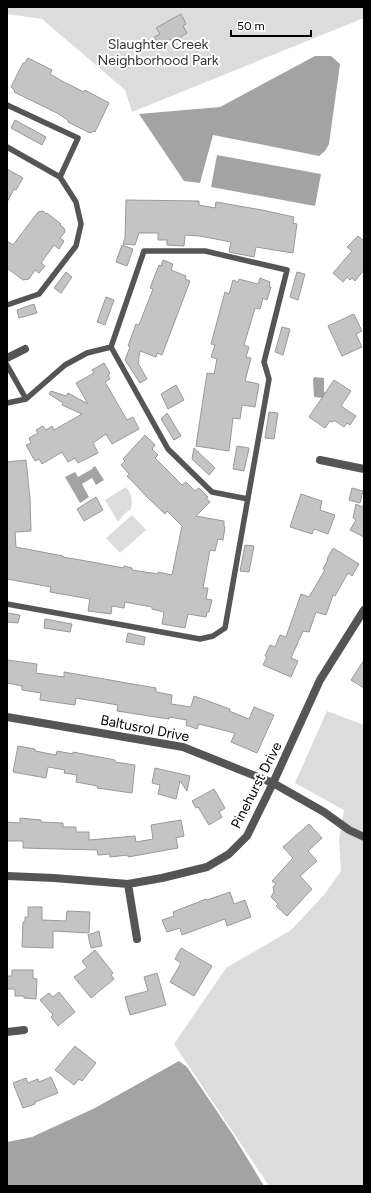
<svg xmlns="http://www.w3.org/2000/svg" width="371" height="1193" font-family="Figtree,sans-serif">
  <style>
    .green { fill: #dcdcdc }
    .water { fill: #a3a3a3 }
    .building { fill: #c4c4c4; stroke: #999 }
    .lines { fill: none; stroke-linecap: round; stroke-linejoin: round }
    .lane { stroke: #555; stroke-width: 5.5 }
    .street { stroke: #555; stroke-width: 8 }
    .labels { text-anchor: middle; stroke-width: 4; stroke-linejoin: round; paint-order: stroke }
    .park-label { font-size: 14px; fill: #333; stroke: #fff }
    .street-label { font-size: 14px; fill: #000; stroke: #fff }
  </style>
  <rect width="100%" height="100%" fill="#fff"/>
  <path class="green" d="M7,7h357v11l-232,94 -7,-22 -83,-71 -35,-5z
    M126,487c6,7 7,14 5,22l-6,4 -7,9 -13,-22z
    M132,515l14,15 -26,23 -14,-15z
    M327,711l37,14v461h-95l-95,-142 52,-76 65,-38 33,-35 17,-24 -2,-31 5,-30 -49,-27z"/>
  <path class="water" d="M315,56h16l9,8 -11,80 -4,7 -6,5 -106,-21 -13,48 -16,-2 -45,-67 81,-7z
    M217,155l104,19 -6,32 -104,-19z
    M314,377l10,1v13l2,4 -2,3 -10,-1 -1,-17z
    M95,466l9,14 -8,5 -4,-7 -10,6 7,13 -9,6 -15,-26 10,-5 3,5 14,-8v-1z
    M179,1061l8,6 46,68 31,51h-257v-44l25,-5 63,-29z"/>
  <path class="building" d="M181,14l5,10 -3,2 4,7 -14,9 -2,-3 -11,7 -6,-9 6,-3 -4,-6z
    M28,58l24,12 -2,4 12,7 22,11 1,-2 24,13 -14,29 -2,-1 -2,2 -3,-1 -20,-10v-2l-11,-7 -43,-21 1,-1 -4,-4 12,-24h2z
    M15,120l31,17 -4,8 -31,-17z
    M7,169l16,9 -7,12 -2,-1 -7,13z
    M126,200l73,1v4l16,3 1,-6 46,8 32,7 -1,6 4,1 -4,29 -37,-6 -2,10 -25,-5 2,-10 -31,-6 -15,-1 -1,11 -17,-1v-5h-9v-7h-19l-4,12 -12,-1 2,-6z
    M43,211l3,3 1,-1 14,11 -1,1 4,3 1,4 -5,6 4,3 -5,8 -5,-4 -13,18 4,3 -6,7 -4,-3 -6,9 -6,1 -16,-12v-27l6,4 25,-33z
    M358,236l6,5v29l-9,11 -3,-3 -2,2 -3,-3 -4,5 -10,-9 19,-22 -5,-4z
    M122,245l11,4 -6,17 -11,-4z
    M163,260l10,4 -2,6 15,6 -1,3 5,2 -28,74 -5,-2 -1,4 -16,-6 -2,12 9,16 -7,4 -15,-23 5,-13 -2,-1 8,-22 3,1 14,-36 -3,-1 9,-23 2,1z
    M66,272l6,5 -11,16 -7,-5z
    M297,272l8,2 -7,26 -8,-3z
    M260,278l10,4 -1,5h2l-4,13 -4,-2 -3,11 -5,-1 -11,37 5,2 -3,10 5,1 -6,23 14,3 -4,23 -13,-2 -2,14 -7,-1 -4,33 -33,-5 11,-73 7,1 3,-15 -6,-2 4,-12 -4,-1 14,-52 4,2 4,-14 5,2 1,-3 19,5z
    M106,297l8,3 -9,25 -8,-3z
    M34,304l3,9 -18,5 -2,-8z
    M354,314l8,17 -6,3 6,13 -20,9 -14,-30z
    M282,327l8,2 -7,26 -8,-3z
    M104,363l6,10 -2,2 2,4 -5,3 22,38 6,-3 6,12 -27,15 -6,-10 -13,9 5,10 -20,10 -3,-5 -7,4 -6,-10 -20,12 -3,-5 -4,2 -9,-16 5,-2 -2,-5 9,-5 -2,-3 7,-4 3,4 6,-4 2,4 28,-16 -20,-9 1,-2 -14,-9 2,-3 15,5 2,-3 20,11 -12,-21 18,-10 -2,-3z
    M334,380l17,11 -10,15 15,10 -6,9 -3,-2 -3,4 -10,-7 -1,2 -3,-1 -5,7 -16,-11z
    M176,385l8,15 -16,9 -7,-15z
    M269,412l9,1 -4,26 -9,-1z
    M167,413l14,23 -7,4 -13,-21z
    M145,435l10,10 -3,4 6,6 -3,3 27,27 4,-3 9,9 4,-3 9,9 -2,1 4,4 -14,14 28,5v5l1,1 -2,13 -5,-1 -3,12 -5,-1 -7,38h5l-2,11 6,1 -3,12h-2l-1,5 -18,-3 -3,14 -23,-4 2,-12 -12,-3v-2l-27,-5 -1,6 -12,-2 -1,8 -23,-3 2,-12 -40,-7 1,-5 -44,-8v-117l19,-2 4,39 1,32 -16,1 1,15 47,9v1l29,5 32,6v-2l8,2v2l26,4v-2l14,3 10,-49 -15,-15 -2,3 -17,-16 -21,-22 2,-2 -8,-9 4,-4 -2,-2z
    M237,446l12,2 -5,23 -11,-2z
    M194,448l21,20 -6,7 -17,-16z
    M352,488l11,3 -3,12 -11,-3z
    M301,494l21,7 -2,9 15,5 -7,19 -14,-5 -2,5 -22,-7z
    M96,497l7,13 -19,11 -7,-12z
    M356,504l6,3 2,-3v33l-14,-7 6,-10 -3,-2z
    M245,545l9,1 -5,26 -9,-1z
    M333,548l26,16 -7,12 -4,-3 -13,23 -2,-1 -7,20 -10,-3 -7,20 -6,-1 -12,27 7,3 -7,16 -28,-12 4,-8 -2,-1 5,-11 5,2 5,-12 6,2 15,-43 8,3 16,-27 -2,-1 5,-9 -1,-1z
    M7,613l13,2 -2,8 -11,-1z
    M45,619l27,5 -2,8 -26,-4z
    M128,633l17,4 -1,8 -18,-3z
    M7,660l30,4 -1,9 28,4v-5l92,16v4l16,3 -1,9 20,3 3,-11 36,13 -1,2 20,8 5,-12 20,8 -17,38 -26,-11 4,-9 -36,-9 -2,5 -11,-4 1,-5 -18,-3v2l-52,-8 1,-6 -42,-7 -1,7 -35,-5 1,-7 -19,-3v-4l-15,-3z
    M364,660v28l-13,-8z
    M18,746l17,3v2l21,4 1,-4 16,3v-2l42,8v2l20,3 -3,28 -35,-5 1,-2 -22,-4 1,-7 -13,-2 1,-3 -17,-3 -2,11 -33,-6z
    M155,768l35,8 -3,15 -7,-10 -4,18 -18,-5 2,-9 -8,-2z
    M214,789l11,19 -6,4 3,5 -13,8 -11,-18 -2,1 -4,-7z
    M20,818l21,2v2l22,1v4h13v5h13v8l46,-4 1,6 17,-3 -2,-14 30,-5 3,16 -8,2 2,10 -50,9v-2l-18,2v-3l-12,1 -1,-5 -74,-2v-7h-16v-19l13,1z
    M309,824l13,14 -14,13 9,10 -17,15 12,13 -25,27 -11,-10 2,-2 -7,-7 3,-5 -1,-5 3,-3 -4,-3 21,-23 -10,-11z
    M230,892l4,12 11,-4 6,17 -24,9 -2,-7 -43,16 -2,-7 -13,4 -5,-12 12,-4 -1,-4 33,-13 1,1z
    M28,907h14v13l24,1 1,-10 23,1 -1,21 -36,-2v17l-31,-1 1,-25h2v-5h3z
    M99,931l3,15 -11,2 -3,-13z
    M181,948l31,18 -18,30 -24,-14 11,-19 -6,-4z
    M95,950l18,23 -2,2 3,4 -23,19 -17,-21 13,-9 -5,-7z
    M12,970h21v8l4,1 -1,20 -12,-1v-2h-9v-7h-8v-13h5z
    M157,973l9,32 -36,10 -5,-18 23,-6 -4,-14z
    M59,992l16,20 -17,14 -7,-9 2,-2 -13,-15 9,-7 4,4z
    M75,1046l21,17 -14,18 -3,-2 -5,6 -19,-15z
    M51,1077l7,16 -23,9v2l-12,4 -10,-25 13,-5 2,5 10,-4 1,3z"/>
  <g class="lines">
    <path class="lane" d="M7,105l71,33 -18,39
      M7,147l53,30 16,25 5,22 -5,22 -37,48 -32,11
      M111,347l57,102 44,43 36,7
      M7,365l19,34 -19,4
      M7,604l193,35 13,-3 12,-8 44,-249 -5,-17 23,-92 -82,-19h-61l-33,96 -24,6 -22,12 -39,34"/>
    <path class="street" d="M7,358l18,-9
      M320,460l44,9
      M7,717l176,30 90,36 51,29 25,18 15,7
      M7,876l47,2 74,6 34,-6 45,-11 22,-13 18,-18 26,-53 47,-103 44,-70
      M128,884l9,55
      M7,1032l17,-2"/>
  </g>
  <g class="labels">
    <g class="park-label">
      <text x="158" y="49">Slaughter Creek<tspan x="158" dy="16">Neighborhood Park</tspan></text>
    </g>
    <g class="street-label">
      <text transform="translate(145 728) rotate(11)" y="5">Baltusrol Drive</text>
      <text transform="translate(256 785) rotate(-63)" y="5">Pinehurst Drive</text>
    </g>
  </g>
  <rect width="371" height="1193" fill="none" stroke="#000000" stroke-width="16"/>
  <path d="M231 30v6h80v-6" fill="none" stroke="#000000" stroke-width="2"/>
  <text x="237" y="30" font-size="12" fill="#000000" stroke="#ffffff" stroke-width="3" paint-order="stroke">50 m</text>
</svg>
